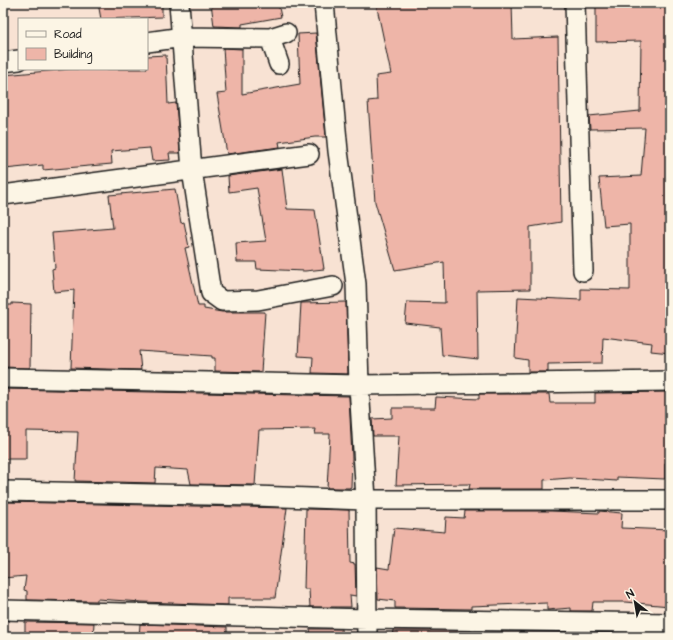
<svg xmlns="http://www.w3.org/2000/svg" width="673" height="640" font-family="'Architects Daughter',sans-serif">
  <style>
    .building { fill: #eeb5a8; stroke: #1c1c1c }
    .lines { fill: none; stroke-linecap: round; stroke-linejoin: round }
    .minor-casing { stroke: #1c1c1c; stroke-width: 22 }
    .minor { stroke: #fcf5e5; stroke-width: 19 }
  </style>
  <rect width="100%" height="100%" fill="#f8e2d3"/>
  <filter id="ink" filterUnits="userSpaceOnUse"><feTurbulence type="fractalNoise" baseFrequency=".025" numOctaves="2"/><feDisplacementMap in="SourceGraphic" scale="8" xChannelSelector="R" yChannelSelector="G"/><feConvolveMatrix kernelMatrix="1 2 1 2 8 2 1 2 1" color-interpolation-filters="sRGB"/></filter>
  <g filter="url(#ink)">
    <path class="building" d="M98,3h64v14l-61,2z
      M211,3h67l3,14 -39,7v3l-28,-1z
      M376,3h136l1,36 45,-2 3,185 -31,5v62l-53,1 1,69 -36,-4 -2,-28 -35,-4 2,-21 38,1 -1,-41 -49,8 -20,-68 -7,-101 9,-1 -1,-24 15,-2z
      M596,3h74v350l-19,-2 1,-8 -49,-6 -1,26 -54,1v8h-20v-12l-13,-2 3,-61 63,3v-11l49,1v-66l-26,2 -5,-48 42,-2 4,-48 -55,1 -1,-13 51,-5 1,-70 -45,1z
      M316,33l10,104h-11l-36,5 1,5 -53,7 -10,-60 9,-1 -3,-45 19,1v45l58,-10 -2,-50z
      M166,55l2,49 8,-1 4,50h-11l1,7 -18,1 -2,-13 -39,3 1,13 -69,6v-5l-38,4 -2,-94 68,-6h76v-13z
      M282,169l5,40 28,1 9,59 -19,2 -48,-2 -1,-7h-19l-1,-19 30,-2 -9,-53 -28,4 -1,-16z
      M175,189l6,34 3,-1 5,25 -4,1 13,58h6v3l18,3h43l-4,60 -46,-1v-13h-3v-2l-73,-5 2,19 -70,-2 3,-78 -20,2 -2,-23 3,-1 -3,-35 61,-5 -4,-33z
      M346,302l2,72 -36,-1 1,-16 -15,-1 3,-53z
      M12,303l19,1 -1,64 -27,-1v-62h9z
      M3,389l346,7 3,62 -1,29 -2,1h-22l3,-54h-15l1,-5 -57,1 -4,55 -64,-1 -3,-14 -32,-2 -1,15 -80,-2 3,-49 -52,-1v28h-23z
      M670,392v71h-5v16l-48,-2v4l-47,-3 -26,2v9h-75l1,-5 -74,1 3,-49h-26l-1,-17 20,-1v-10h43l1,-11 43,2v-5h70l1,9h45v-10z
      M5,502l282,6 -12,90h-47v7l-86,-3 -45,-3v2l-70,-1v-9l-3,-1 2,-14 -23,2z
      M306,509l43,1 1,53 5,1 1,32 -6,-1 1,12h-41l-1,-18h-5z
      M465,511h86l48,2v-2l23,2 -1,15 49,2v76l-45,-4h-32l-1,9h-21v-3l-24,2v-7l-76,3v3l-76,-1v-7l-17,-2 -1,-32 12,2 5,-41 51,4 1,-15 18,1z
      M25,622l69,1 -1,14h-68z
      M140,624l87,3v10h-88z
      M310,629h31l1,8h-31z
      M393,630l78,1v6h-79z
      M569,633h22v4h-22z"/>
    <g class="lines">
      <defs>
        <path id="minor" d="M179,3l13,167 19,123 11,8 36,-1 75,-14
          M324,3l14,148 18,133 3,101 7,115 1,137
          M575,3l8,268
          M270,38l16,-5
          M147,42l36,-5 87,1 9,26
          M3,62l16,-2
          M3,195l306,-41
          M3,378l356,7 311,-4
          M3,491l252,5 111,4h304
          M3,610l364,9 303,4"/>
      </defs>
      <use href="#minor" class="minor-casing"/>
      <use href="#minor" class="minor"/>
    </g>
  </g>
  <rect width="673" height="640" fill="none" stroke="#fcf5e5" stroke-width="16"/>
  <rect x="8" y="8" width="657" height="624" fill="none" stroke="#1c1c1c" stroke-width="1.5" filter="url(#ink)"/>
  <rect x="18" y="18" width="130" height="52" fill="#fcf5e5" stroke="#a29e95"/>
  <rect x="26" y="31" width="20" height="6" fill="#fcf5e5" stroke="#a29e95"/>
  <text x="54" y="38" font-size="12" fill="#1c1c1c">Road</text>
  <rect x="26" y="48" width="20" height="12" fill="#eeb5a8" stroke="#a29e95"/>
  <text x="54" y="58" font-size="12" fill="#1c1c1c">Building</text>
  <g transform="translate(635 602) rotate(329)" stroke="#fcf5e5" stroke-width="3" paint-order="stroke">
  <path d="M0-3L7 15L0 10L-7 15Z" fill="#1c1c1c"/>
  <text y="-6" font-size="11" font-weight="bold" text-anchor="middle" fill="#1c1c1c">N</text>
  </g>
</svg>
